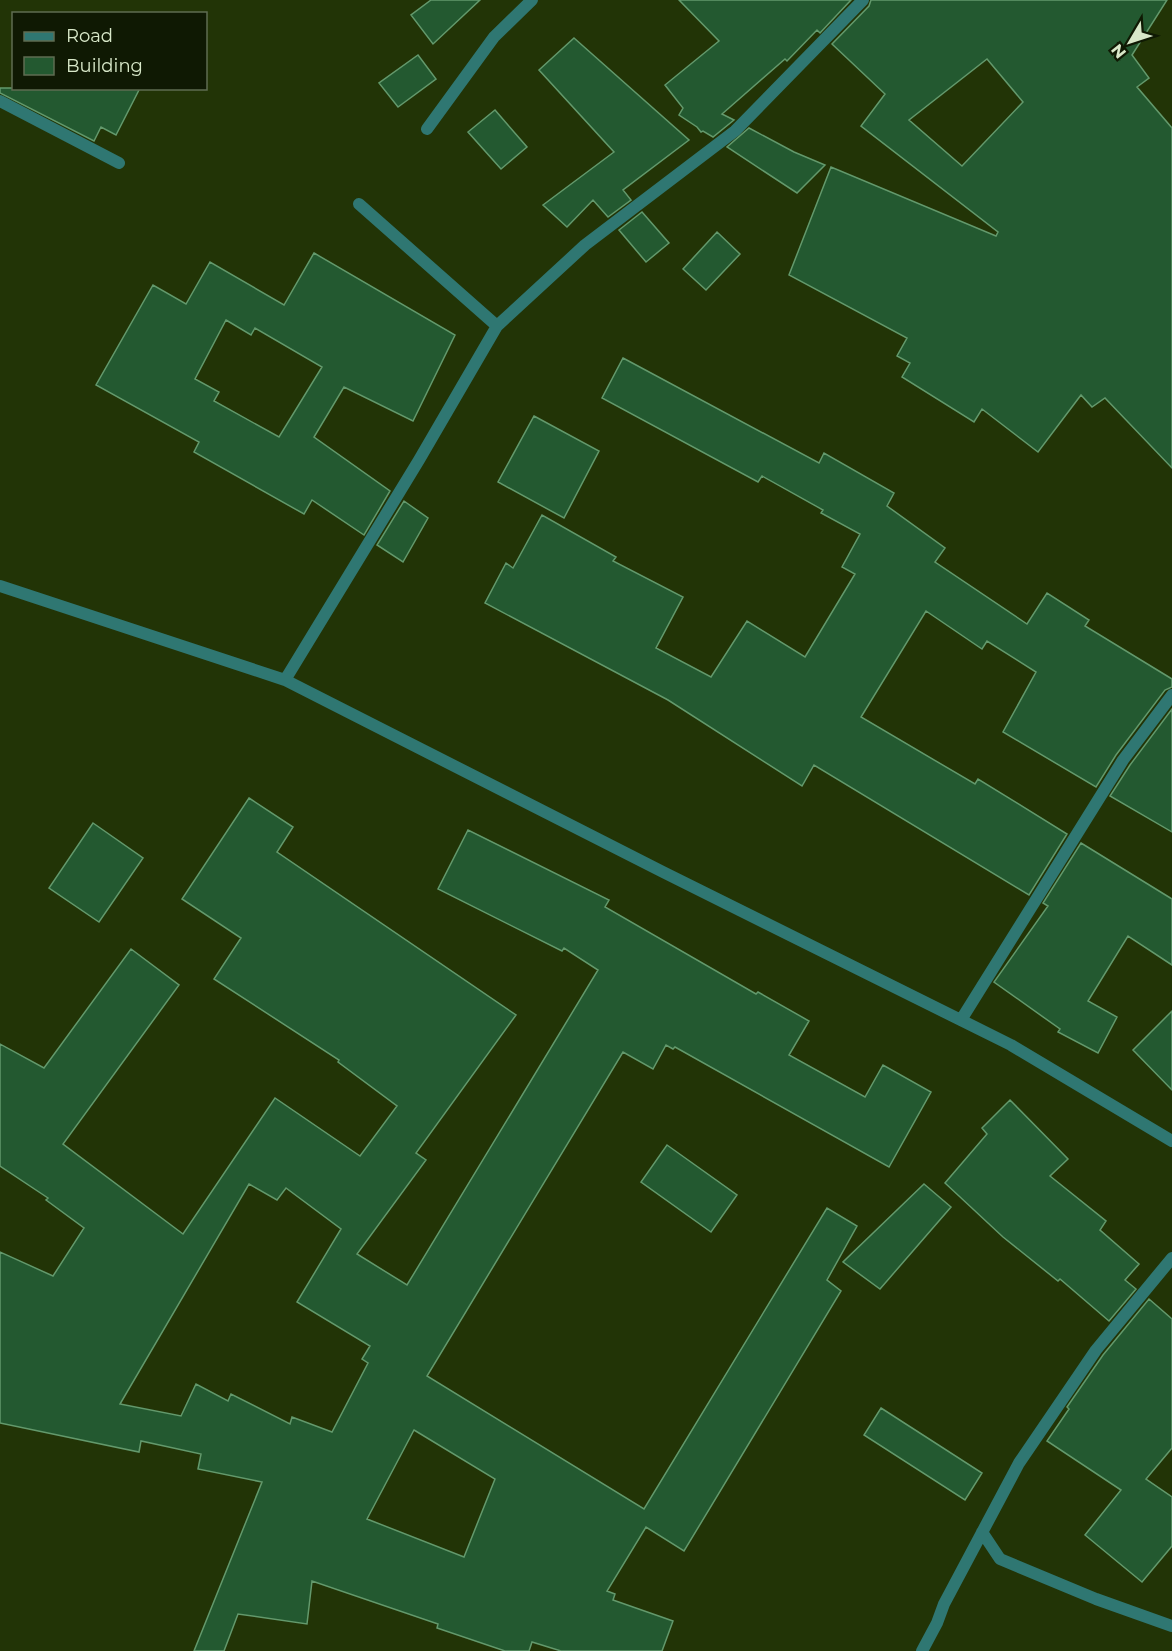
<svg xmlns="http://www.w3.org/2000/svg" width="1172" height="1651" font-family="Montserrat,sans-serif">
  <style>
    .building { fill: #235930; stroke: #63996c; stroke-width: 1.5; fill-rule: evenodd }
    .lines { fill: none; stroke-linecap: round; stroke-linejoin: round }
    .minor { stroke: #2f7772; stroke-width: 12 }
  </style>
  <rect width="100%" height="100%" fill="#223406"/>
  <path class="building" d="M431,0h49l-47,44 -22,-29z
    M679,0h172l-31,33 -3,-3 -30,31 -2,-2 -63,55 12,6 -21,17 -10,-6 -2,1 -4,-5 -18,-12 4,-7 -18,-23 54,-44z
    M871,0h296l-35,55 17,23 -12,9 35,41v340l-67,-70 -13,9 -11,-12 -43,57 -56,-43 -8,13 -72,-45 8,-14 -13,-7 10,-18 -118,-63 42,-108 165,69 2,-4 -137,-106 24,-32 -53,-50 37,-38zM987,59l36,43 -61,64 -53,-46z
    M574,38l115,102 -66,50 8,10 -23,17 -15,-17 -26,27 -24,-22 71,-53 -75,-82z
    M418,55l18,24 -38,28 -19,-24z
    M0,88h140l-24,47 -15,-8 -7,14 -94,-48z
    M495,110l32,37 -26,22 -33,-37z
    M749,128l45,24 31,13 -28,28 -70,-46z
    M642,212l27,31 -23,19 -27,-32z
    M717,232l23,22 -34,36 -23,-21z
    M314,253l141,82 -42,86 -69,-34 -30,50 76,54 -26,44 -52,-35 -8,14 -110,-62 5,-10 -103,-57 57,-100 33,19 24,-42 74,43zM226,320l25,15 4,-7 67,39 -43,70 -65,-36 5,-9 -24,-13z
    M623,358l196,105 5,-10 70,40 -7,13 58,42 -10,14 92,62 20,-31 42,27 -4,6 87,53v8l-7,3 -49,65 -20,32 -93,-55 33,-60 -49,-31 -5,8 -56,-38 -65,106 114,67 3,-5 89,55 -38,61 -215,-130 -12,21 -134,-86 -183,-97 21,-40 7,5 29,-53 74,42 -3,4 70,36 -27,51 55,29 36,-56 58,36 50,-83 -13,-7 18,-33 -39,-21 2,-3 -61,-34 -4,6 -156,-84z
    M534,416l65,35 -35,67 -66,-36z
    M404,501l24,17 -25,44 -26,-17z
    M1172,709v123l-62,-36 20,-31z
    M249,798l44,29 -16,25 239,163 -100,138 10,7 -69,94 50,31 191,-315 -34,-22 -2,3 -124,-62 30,-59 141,70 -4,7 151,87 2,-2 51,29 -20,34 76,42 18,-32 48,27 -42,75 -214,-120 -2,2 -7,-4 -13,24 -30,-17 -196,324 217,133 183,-301 30,18 -30,54 14,11 -157,260 -38,-24 -39,64 8,3 -2,6 60,21 -11,30h-101l-29,-9 -3,9h-24l-68,-23 1,-4 -126,-43 -5,43 -69,-10 -14,37h-30l68,-169 -64,-13 3,-15 -60,-13 -2,11 -139,-29v-171l53,24 31,-48 -38,-28 2,-2 -48,-32v-122l44,24 87,-119 48,36 -116,159 120,90 92,-136 85,58 37,-50 -59,-44 1,-2 -125,-81 27,-41 -59,-39zM249,1184l28,16 9,-12 55,41 -44,73 73,44 -8,13 6,4 -36,69 -40,-15 -2,7 -59,-30 -3,7 -32,-17 -15,32 -61,-12zM414,1430l81,49 -31,78 -97,-38z
    M93,823l50,35 -44,64 -50,-34z
    M1081,843l91,56v66l-44,-29 -40,65 29,16 -19,36 -40,-21 2,-3 -66,-47 54,-76 -5,-3z
    M1172,1011v79l-39,-40z
    M1010,1100l58,59 -18,17 56,45 -6,9 39,34 -14,16 11,9 -27,32 -49,-42 -2,2 -55,-44 -58,-54 42,-49 -5,-6z
    M667,1145l70,50 -26,37 -70,-50z
    M924,1184l27,23 -71,82 -37,-27z
    M1149,1299l23,20v129l-26,31 26,18v49l-30,36 -57,-47 36,-45 -74,-49 22,-32 -2,-2 36,-52z
    M881,1408l101,65 -17,27 -101,-65z"/>
  <g class="lines">
    <path class="minor" d="M0,101l119,62
      M427,129l67,-92 38,-37
      M359,204l138,122
      M0,586l285,94 378,192 348,173 161,96
      M285,680l134,-220 78,-134 88,-81 150,-114 128,-131
      M961,1020l162,-260 49,-65
      M982,1532l18,27 96,40 76,27
      M922,1651l15,-28 7,-19 75,-141 77,-113 76,-92"/>
  </g>
  <rect x="12" y="12" width="195" height="78" fill="#0f1903" stroke="#5f6c52" stroke-width="1.5"/>
  <rect x="24" y="32" width="30" height="9" fill="#2f7772" stroke="#5f6c52" stroke-width="1.5"/>
  <text x="66" y="42" font-size="18" fill="#d8e8c9">Road</text>
  <rect x="24" y="57" width="30" height="18" fill="#235930" stroke="#5f6c52" stroke-width="1.5"/>
  <text x="66" y="72" font-size="18" fill="#d8e8c9">Building</text>
  <g transform="translate(1130 42) rotate(231)" stroke="#0f1903" stroke-width="4.5" paint-order="stroke">
  <path d="M0-4.5L10 22L0 15L-10 22Z" fill="#d8e8c9"/>
  <text y="-9" font-size="16" font-weight="bold" text-anchor="middle" fill="#d8e8c9">N</text>
  </g>
</svg>
